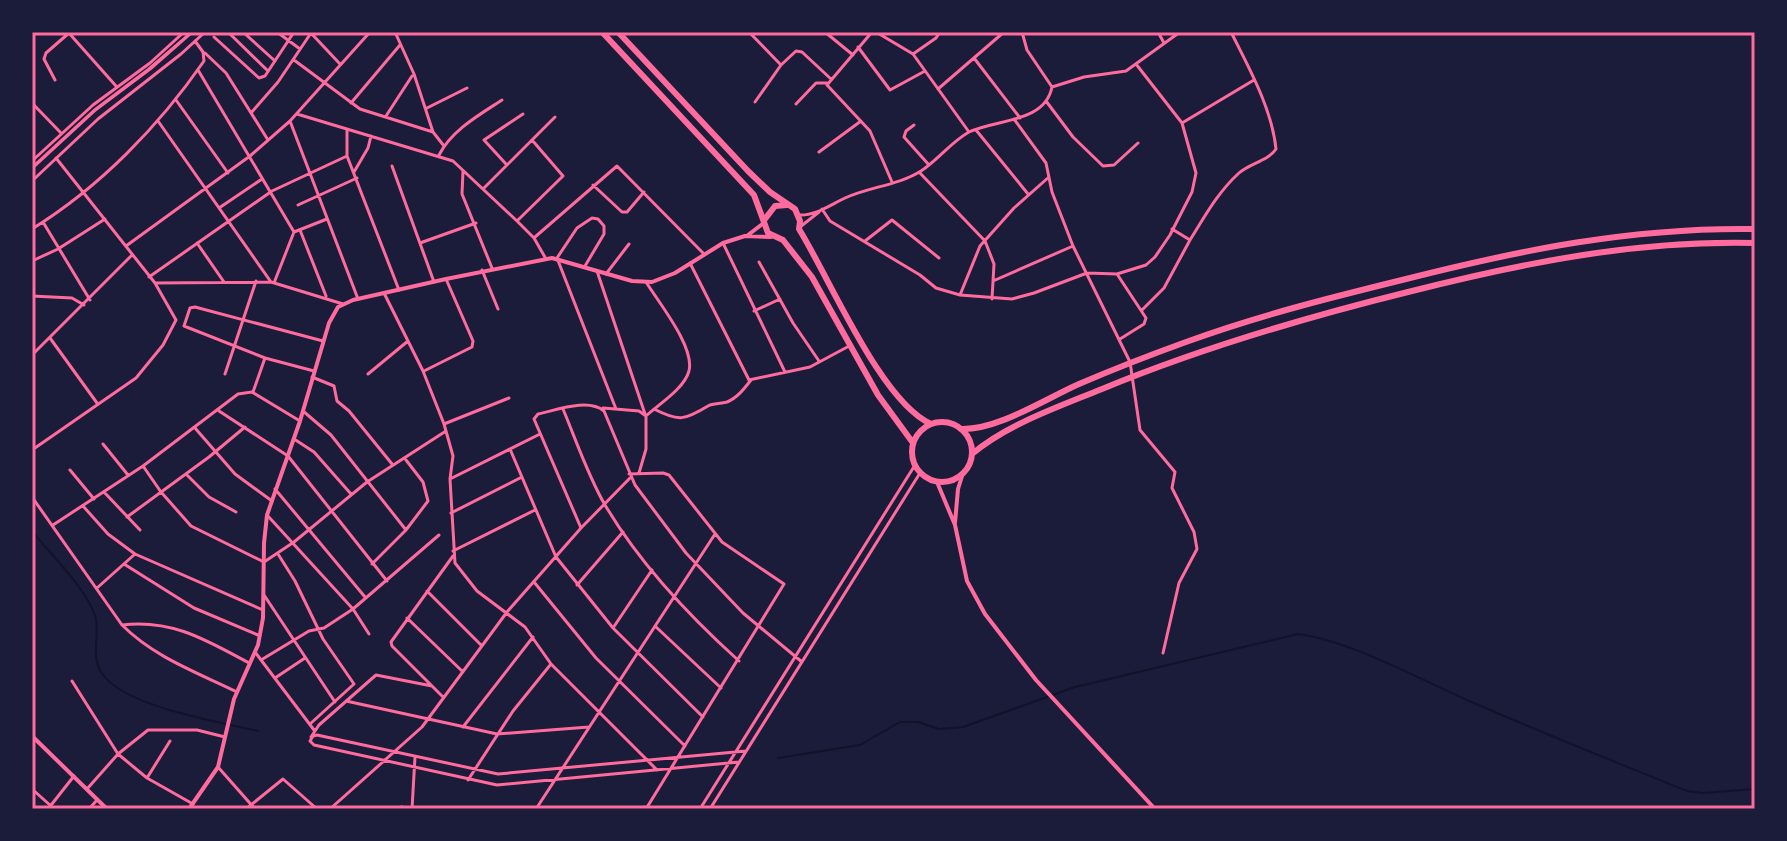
<svg xmlns="http://www.w3.org/2000/svg" width="1787" height="841" font-family="Manrope,sans-serif">
  <style>
    .lines { fill: none; stroke-linecap: round; stroke-linejoin: round }
    .stream { stroke: #12122b; stroke-width: 2 }
    .service { stroke: #ff6b9d; stroke-width: 2 }
    .minor { stroke: #ff6b9d; stroke-width: 3 }
    .tertiary { stroke: #ff6b9d; stroke-width: 4 }
    .trunk { stroke: #ff6b9d; stroke-width: 6 }
    .neatline { fill: none; stroke: #ff6b9d; stroke-width: 3 }
  </style>
  <rect width="100%" height="100%" fill="#1b1b3a"/>
  <g class="lines">
    <path class="stream" d="M32,531c19,24 52,55 63,84 6,19 -6,42 8,60 24,32 116,47 155,56
      M778,758l82,-13 40,-23h18l21,7 24,-2 112,-40 223,-53c53,7 119,44 169,66 73,32 146,61 220,91l16,2 52,-4"/>
    <path class="service" d="M32,167l63,-58 53,-40 42,-36
      M32,169l63,-58 56,-42 42,-37"/>
    <path class="minor" d="M68,32l48,54
      M228,32l40,39
      M243,32l32,29
      M277,32l23,17
      M310,32l30,32
      M395,32l19,42 19,58 11,14
      M749,32l32,33
      M825,32l28,23
      M872,32l-45,53 43,46 22,51
      M876,32l37,22 56,78
      M1158,32l6,11
      M214,37l45,41 6,-2 29,-44
      M858,47l32,43 35,-19
      M205,53l21,20 42,67
      M913,54l23,-16 4,-6
      M974,58l46,60
      M294,60l66,49 73,23
      M198,70l96,162
      M55,80l-11,-21 2,-6 23,-20
      M1052,87l32,-10 42,-6 54,-39
      M938,89l66,-57
      M176,100l52,73
      M1046,101l27,36 30,29 11,-1 24,-22
      M755,102l26,-37 15,-14 6,1 29,27
      M32,103l28,29
      M351,103l49,-58
      M796,104l20,-21h11
      M427,108l40,-20
      M251,113l27,-31 33,-49
      M297,114l156,47 64,60 17,17 12,21
      M386,116l26,-40
      M1014,119l32,44 6,29 21,54 57,116 10,68 35,42 -3,16 22,44 3,17 -18,34 -16,70
      M158,121l113,161
      M290,121l68,178
      M1182,123l72,-43
      M914,125l-8,6 -2,6 25,28
      M347,129v27l52,134
      M976,130l52,64
      M819,152l42,-31
      M439,155c13,-25 40,-40 63,-55
      M32,161l61,-56 57,-42 34,-31
      M506,164l-22,-24 39,-26
      M392,166l42,116
      M463,171l-1,23 30,74
      M354,172l14,-24 3,-12
      M919,172l66,69 9,23 -2,35
      M32,181l66,-62 83,-65 24,-22
      M593,185l29,27h5l17,-20
      M483,189l72,-72
      M298,205l59,-27
      M219,208l43,-29
      M822,209l8,12 90,54 16,13 24,7 52,4 22,-6 53,-20 30,1 29,-9 9,-8 15,-22 22,-43 4,-19 -14,-50 -46,-59
      M799,215c16,1 31,-10 46,-17 24,-11 54,-13 76,-27 17,-11 30,-29 48,-39 27,-13 76,-9 83,-45l-25,-37 -5,-18
      M517,221l46,-45 -31,-36
      M43,222l47,78
      M800,227l19,-15
      M32,229c68,-42 127,-103 172,-168l-1,-9 -8,-11
      M1172,229l18,11c15,-24 28,-48 49,-67 11,-10 29,-12 37,-24 -4,-40 -27,-81 -45,-117
      M300,230l26,66
      M535,237l82,-71 87,88
      M865,241l27,-21 47,38
      M197,243l27,39
      M420,243l56,-20
      M723,243l62,129
      M126,246l124,-90 40,-35 80,-89
      M32,261l26,-12 47,-30
      M759,262l34,61 26,38
      M690,263l59,117 61,-13 41,-22
      M585,266l19,-32v-8l-6,-7 -6,-1 -15,10 -20,30 59,151
      M482,270l16,39
      M597,271l48,143
      M606,274l23,-30
      M1117,274l29,44 -2,6 -24,15
      M149,277l123,-86 75,-35
      M993,281l80,-35
      M155,283l116,-1 72,22
      M274,283l20,-51 33,-13
      M384,293l39,78 21,53 9,32 -3,23 5,84 22,28 48,36 26,37 106,106
      M960,295l20,-49 34,-38 35,-31
      M32,296l40,2 12,7
      M1142,310l22,-22 26,-48
      M754,311l26,-12
      M50,338l47,65
      M32,355l99,-99
      M314,371l-49,-13 -81,-32 6,-18 5,-1 128,34
      M424,371l48,-24 1,-6 -27,-62
      M225,374l31,-93
      M368,374l40,-33
      M312,377l22,9 3,15 12,10 43,53
      M253,392l12,-34
      M603,408l36,3 7,5v33l-7,24
      M563,409c13,31 25,67 42,96 35,59 83,110 134,156
      M654,409c25,13 31,11 54,-3 5,-3 12,-2 19,-4 10,-4 17,-13 24,-22
      M219,411l69,45 99,125
      M303,411l28,24 75,95
      M646,416c13,-12 38,-27 43,-45 6,-24 -30,-68 -43,-89
      M444,424l65,-26
      M195,428l40,46 37,27
      M294,439l20,13 37,42
      M103,444l25,31
      M510,449l46,108 57,71 90,89
      M32,450l104,-72 27,-33 13,-25 -21,-37 -99,-125
      M143,466l18,26 30,34 73,36 30,-20 73,-60 79,-51
      M70,470l24,29
      M186,474l23,23 27,15
      M629,474l34,-1 6,2 53,67 62,42 -138,225
      M450,479l90,-45
      M275,489l90,108
      M104,492l36,38
      M32,497l90,128c32,32 74,47 115,67
      M83,506l25,28 27,20
      M451,513l71,-36
      M267,515l86,94 16,25
      M127,517l82,-60 36,-30
      M53,525l90,-59 95,-72 14,-2 48,29
      M581,528l-47,-109 4,-5c19,-4 50,-16 66,-3l31,74 51,68 57,60 59,49
      M453,551l82,-41
      M278,554l17,27 28,58 31,45 -44,40
      M124,564l70,44 64,27
      M372,564l34,-34 22,-29 -5,-19 -17,-22
      M534,582l62,76 89,88
      M577,585l46,-53
      M97,588l38,-34 128,56
      M427,591l54,54
      M264,595l71,107
      M407,618l55,53
      M122,625c50,-6 84,15 127,38
      M655,626l66,62
      M613,628l39,-58
      M255,652l59,78
      M261,660l48,-29 15,-3 29,-19 86,-74
      M275,678l30,-20
      M72,681l46,73 29,24 46,26
      M443,697l-51,-51 -1,-4 62,-86
      M346,701l151,33 92,-7
      M463,727l70,-90
      M311,737l8,-12 57,-50 56,11
      M739,762l-242,23 -183,-40 -4,-4 3,-5 4,-1 181,39 248,-23
      M218,767l37,42
      M147,778l23,-37
      M468,780l45,-69 38,-47
      M32,789l19,17
      M87,789l31,-35 30,-24h49l28,7
      M412,807l12,2
      M48,809l26,-33
      M89,809l8,-9
      M246,809l37,-30 34,30
      M330,809l92,-82 85,-115 74,-84 49,-50
      M394,809l8,-2
      M412,809l3,-52
      M536,809l179,-275
      M627,809l20,-2
      M700,809l215,-344
      M710,809l210,-336"/>
    <path class="tertiary" d="M748,235l17,-13
      M937,482l18,43 12,56 18,33 51,66 119,129
      M955,523l3,-34 5,-16
      M32,736l75,73
      M189,809l29,-42 16,-68 24,-54 5,-27 1,-75 3,-28 33,-94 29,-98 9,-16 15,-7 93,-21 106,-21 80,23 20,1 23,-9 48,-30 22,-7 26,1"/>
    <path class="trunk" d="M602,32l152,163 14,38 15,7 29,37 66,118 35,48
      M618,32l130,139 22,21 25,17 5,12 -1,8c31,50 82,173 132,195
      M765,219l10,-13 12,-1
      M912 452a30 30 0 1 1 60 0a30 30 0 1 1-60 0Z
      M961,429c37,1 84,-30 118,-45 35,-15 71,-29 107,-42 71,-26 143,-44 216,-62 118,-30 230,-53 353,-51
      M972,454c36,-30 86,-47 130,-65 99,-41 201,-71 306,-97 115,-29 228,-52 347,-49"/>
  </g>
  <rect width="1787" height="841" fill="none" stroke="#1b1b3a" stroke-width="68"/>
  <rect x="34" y="34" width="1719" height="773" class="neatline"/>
</svg>
